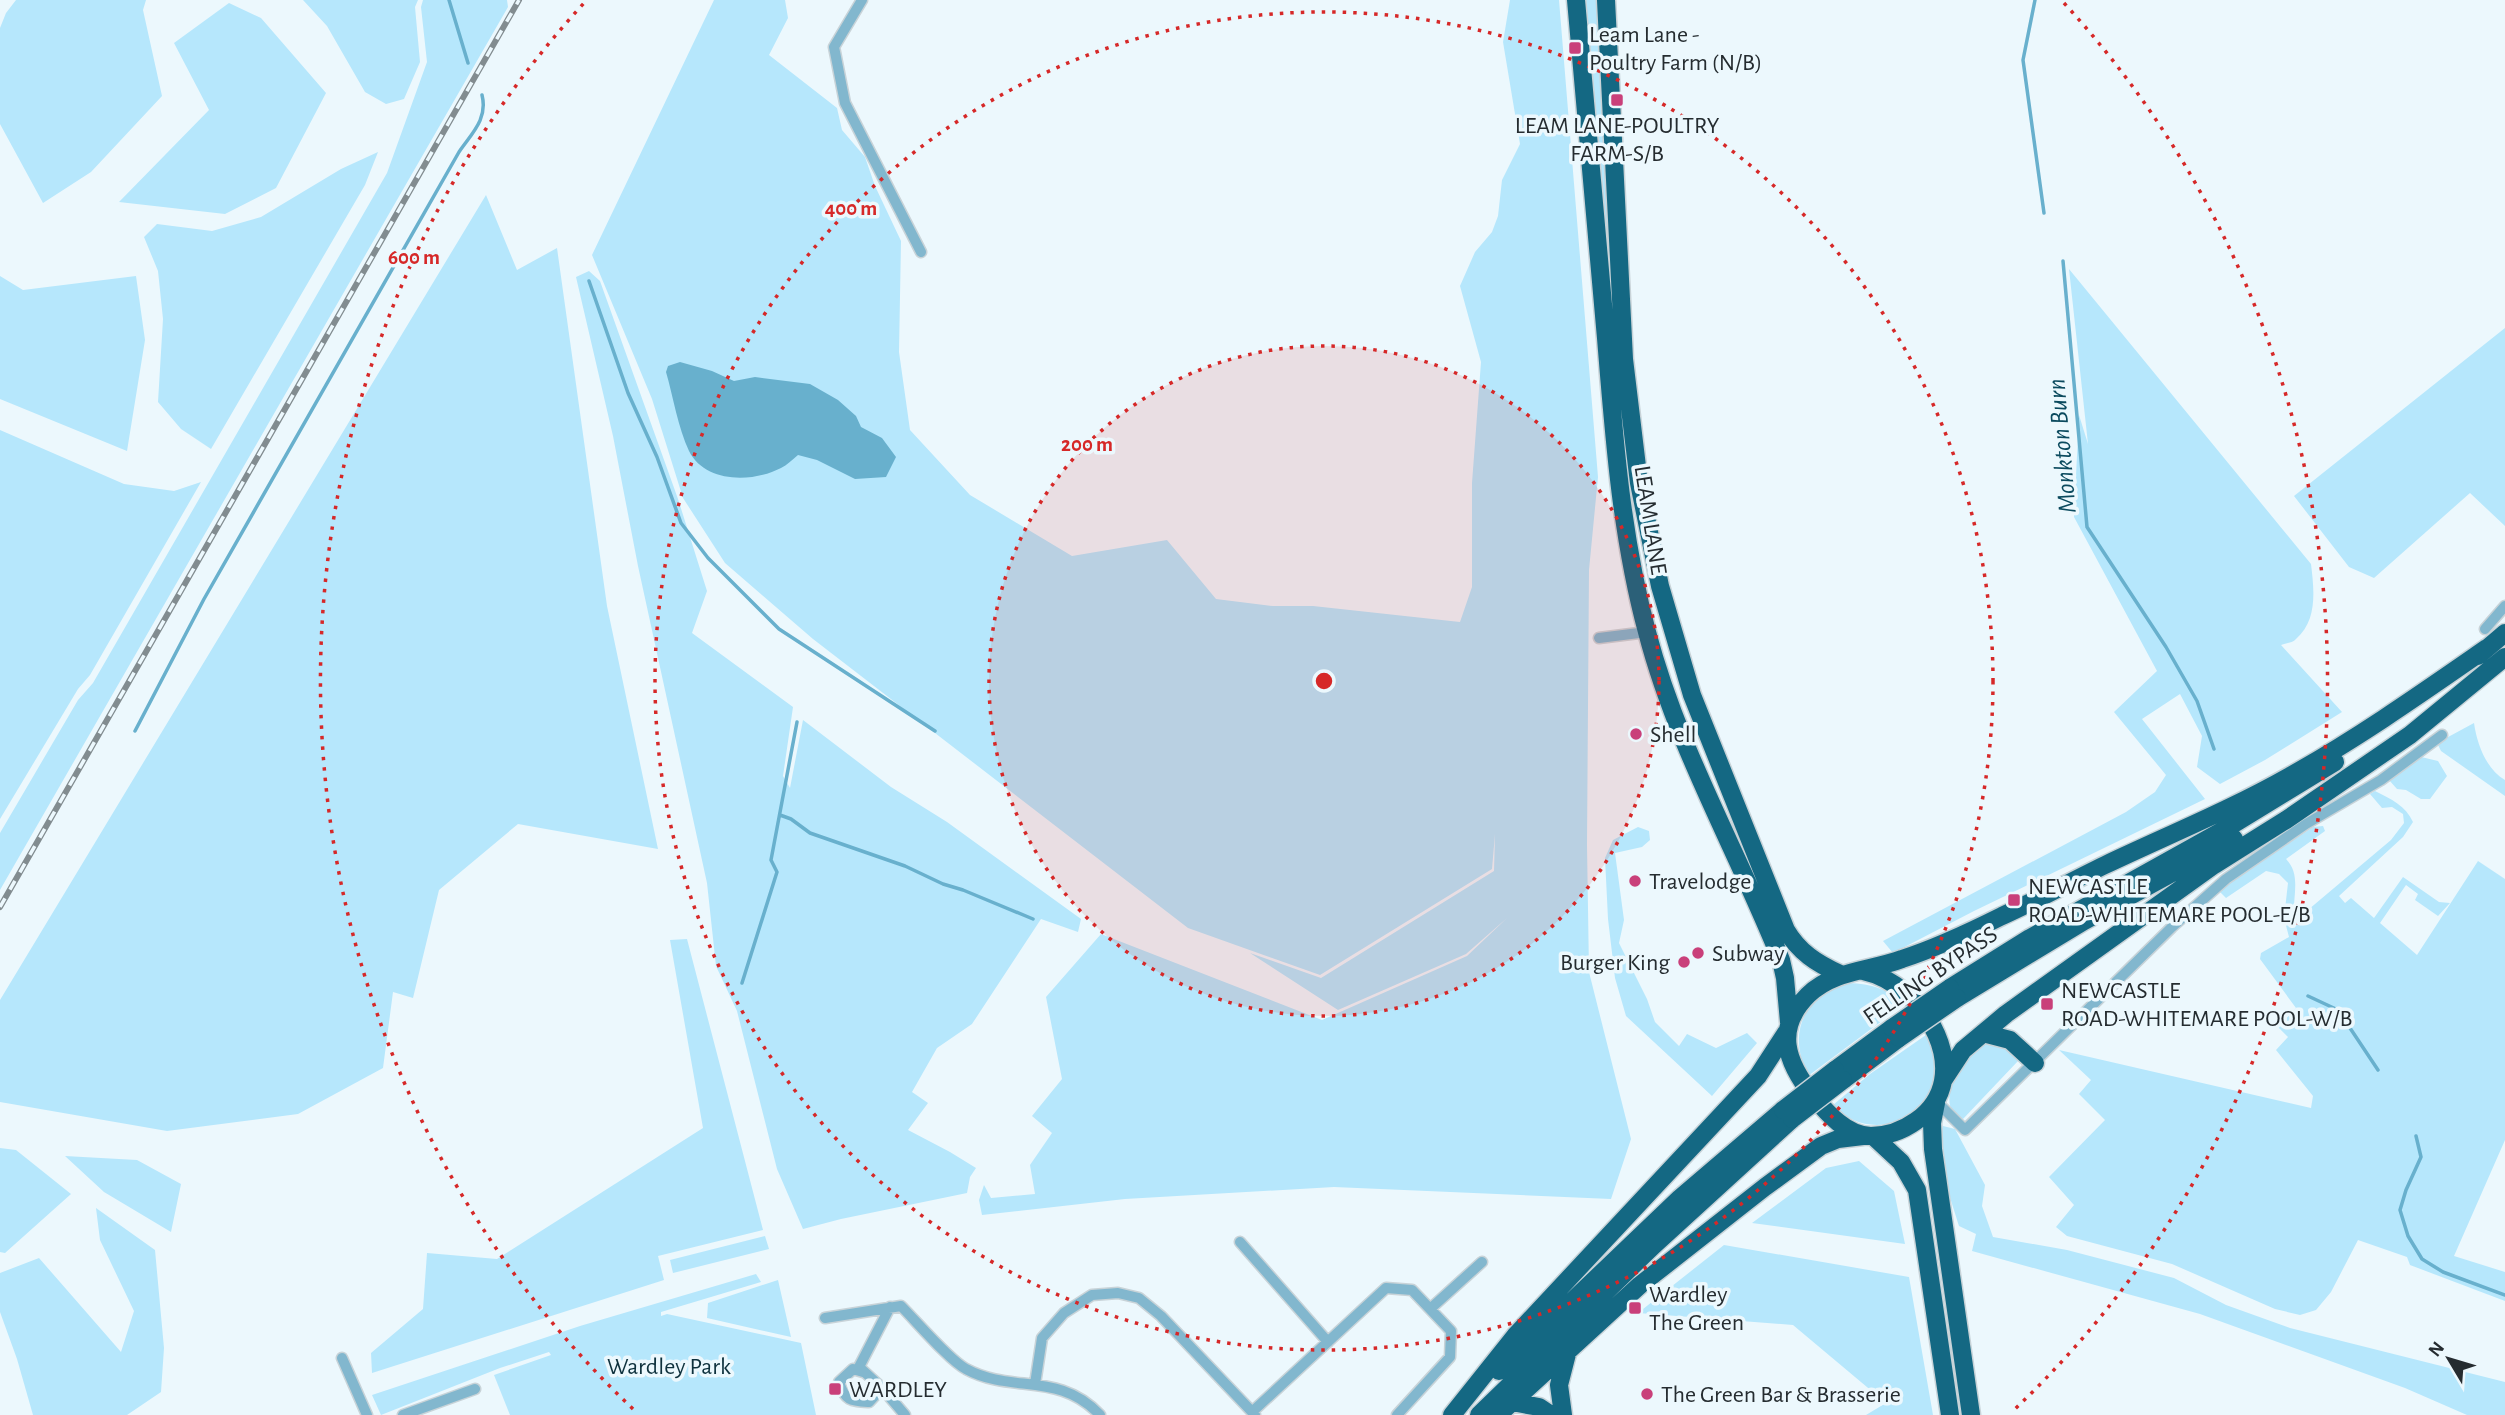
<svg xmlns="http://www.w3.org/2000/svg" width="2505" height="1415" font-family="'Alegreya Sans',sans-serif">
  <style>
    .green { fill: #b6e7fc }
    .water { fill: #68b0cd }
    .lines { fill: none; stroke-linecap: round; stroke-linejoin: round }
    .stream { stroke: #68b0cd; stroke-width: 3.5 }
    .street-casing { stroke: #c8d3d8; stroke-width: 13 }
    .highway-casing { stroke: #c8d3d8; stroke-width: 21 }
    .street { stroke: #82b7ce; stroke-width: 10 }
    .highway { stroke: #146883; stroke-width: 18 }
    .rail-casing { stroke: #828c90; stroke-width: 6 }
    .rail { stroke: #ecf8fd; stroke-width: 3.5; stroke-dasharray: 10; stroke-linecap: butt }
    .highway-bridge-casing { stroke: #c8d3d8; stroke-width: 21; stroke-linecap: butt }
    .highway-bridge { stroke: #146883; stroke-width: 18 }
    .ring { fill: none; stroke: #d62828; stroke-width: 3.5; stroke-dasharray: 3.5 7 }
    .poi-dot { fill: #c9407a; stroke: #ecf8fd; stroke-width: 2.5 }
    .labels { text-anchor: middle; stroke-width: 7; stroke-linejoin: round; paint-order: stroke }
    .poi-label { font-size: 24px; fill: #252c30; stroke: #ecf8fd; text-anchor: start }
    .street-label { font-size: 24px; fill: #252c30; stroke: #ecf8fd }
    .park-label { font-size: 24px; fill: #0e313d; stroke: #ecf8fd }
    .water-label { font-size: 26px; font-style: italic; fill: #0b4a5e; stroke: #ecf8fd }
    .centre { fill: #d62828; stroke: #ecf8fd; stroke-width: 3.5 }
    .ring-label { font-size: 21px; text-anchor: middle; font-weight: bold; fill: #d62828; stroke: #ecf8fd; stroke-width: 7; stroke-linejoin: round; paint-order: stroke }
  </style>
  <rect width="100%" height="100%" fill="#ecf8fd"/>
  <path class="green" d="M16,0h130l-3,10 19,86 -71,76 -48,31 -43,-79v-96l6,-15z
    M303,0h115l-3,7 5,55 -16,37 -18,5 -21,-12 -38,-66z
    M423,0h84l1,7 -508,883v-57l78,-133 15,-17 294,-510 40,-111 -6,-55z
    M714,0h71l3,18 -19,37 68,53 5,22 23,27 10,29 26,55 -2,111 11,78 60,65 102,61 95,-16 49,59 57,7h40l147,16 12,-35v-104l9,-121 -21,-76 15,-34 17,-20 6,-16 4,-36 18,-36 -17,-102 7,-42h49l39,477 -9,93 -2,275 2,127 42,167 -20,60 -277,-12 -209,12 -143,16 -3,-15 5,-15 7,13 44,-4 -5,-29 22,-32 -20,-17 30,-37 -16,-82 55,-63 221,86 145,-64 40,-38 -41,36 -128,56 -88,-57 71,25 173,-107 1,-37 -3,35 -172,106 -132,-47 -375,-289 -88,-76 -42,-65 -31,-99 -60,-144z
    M1583,0h16l17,344 -4,-1z
    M229,3l32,15 65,75 -50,95 -51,26 -106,-12 90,-92 -35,-67z
    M378,152l-13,33 -154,264 -30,-20 -23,-27 5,-83 -5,-48 -14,-34 13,-13 55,7 49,-14 80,-48z
    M486,195l31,75 40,-22 50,358 51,243 -140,-25 -79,66 -26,108 -20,-6 -10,76 -85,46 -131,17 -167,-29v-102z
    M2069,269l242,295c3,25 7,56 -15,75 -3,4 -11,4 -15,6l61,67 -77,48 -45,24 -23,-17 5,-31 -22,-42 -38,25 63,80 -231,112 -81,42 -10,-12 243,-129 29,-20 11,-17 -52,-63 43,-41 -83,-154 5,-102 9,29z
    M589,271l11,10 78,218 29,92 -15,42 101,74 -10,69 7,12 13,-68 88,67 56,35 134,97 -3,13 -37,-13 -69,105 -35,24 -25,44 16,11 -20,27 42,22 26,16 -6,9 -3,16 -126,26 -38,10 -26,-60 -40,-158 -21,-45 -9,-83 -69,-317 -25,-130 -37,-159z
    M0,276l23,14 113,-14 9,64 -18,111 -127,-52z
    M2505,328v198l-35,-33 -96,85 -25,-11 -55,-71z
    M0,430l124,54 50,7 27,-9 -111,193 -12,14 -78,130z
    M2474,723c3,21 12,46 31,57v16l-64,-45 -4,-8z
    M2417,756l21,5 9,15 -17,23h-9l-15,-9 -9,-1 -8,-9z
    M2375,791c16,8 31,15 38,31l-10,15 -64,59 6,7 6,-5 23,20 29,-41 36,25 11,1 -12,13 -23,-16 3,-6 -12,-9 -26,38 37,32 61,-94 27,18v261l-51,116 51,16v29l-95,-36 -3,-8 -49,-17 -27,52 -15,18 -16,5 -25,-6 -103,-45 -105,-28 -11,-9 18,-22 -25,-28 56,-57 -26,-26 12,-14 -32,-30 252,58 2,-12 -37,-46 12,-13 -10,-10 18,-19 -36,-49 1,-6 28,-16 -5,-19 4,-35 -9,-9 -13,-3 -40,27 -8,-8 95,-63 10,-1 2,5 -39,28c15,15 7,36 8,55l8,1 89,-75 13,-17 -1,-9 -11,-7 -10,1 -12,-14z
    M1638,827l11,4 1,9 -8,7 -27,6 9,67 -5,23 28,56 8,23 24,24 8,-12 29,14 31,-15 10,10 -45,53 -86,-80 -11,-38 -7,-59 -3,-61 8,-18z
    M687,939l76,291 -105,26 6,24 -292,93 -1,-20 52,-44 4,-56 70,6 206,-131 -33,-188z
    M1849,983c22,1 40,5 53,23l-94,70c-21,-44 -5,-79 41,-93z
    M1926,1035c6,14 11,27 8,42 -9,49 -69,64 -101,28l37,-31z
    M1994,1041l23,13 1,7 -55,58c-33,-11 2,-66 21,-76 0,0 10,-2 10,-2z
    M1943,1126l12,3 30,56 -3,21 11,31 74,13 107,28 52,27 64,23 215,54v33h-38l-62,-27 -205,-74 -228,-63 4,-17 -17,-8c-7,-24 -27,-77 -16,-100z
    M0,1148l16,2 55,44 -66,59 -5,-1z
    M65,1156l72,4 44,24 -10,48 -67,-40z
    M1859,1161l35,30 11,53 -153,-21 74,-55z
    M96,1208l59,42 9,98 -3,44 -34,23h-94l-16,-56 -17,-47v-39l39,-15 82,94 13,-41 -34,-71z
    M765,1236l4,13 -96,24 -3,-13z
    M1724,1245l185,32 24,138h-67l20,-12 -93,-78 -155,-12z
    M756,1274l5,8 -100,30v4l6,-2 134,29 15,72h-306l-16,-40 57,-20 -2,-3 -49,16 -119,47 -9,-20 208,-69z
    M778,1280l13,57 -84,-19 1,-15z"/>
  <path class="water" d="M680,362l32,9 22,10 21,-4 55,7 28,16 18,16 5,11 21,11 14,19 -10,20 -31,2 -38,-19 -19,-5c-6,5 -11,10 -17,13 -29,15 -76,15 -92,-17 -11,-23 -16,-55 -23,-79l2,-6z"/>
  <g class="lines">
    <path class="stream" d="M449,0l19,63
      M2035,0l-12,60 21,153
      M2063,261l24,266 79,120 31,54 17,48
      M589,281l39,112 29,64 24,66 27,35 71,71 156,102
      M135,731l69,-132 255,-447c13,-19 29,-33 23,-57
      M780,815l11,4 19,14 95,33 38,18 20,6 70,29
      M742,983l35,-111 -6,-12 26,-138
      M2308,996l30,14 40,60
      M2416,1136l5,21 -15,33 -6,20 8,26 14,23 21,13 62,23"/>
    <defs>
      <path id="street" d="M862,0l-28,47 11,56 76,149
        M2485,629l20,-23
        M1599,638l48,-6
        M1937,1102l28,28 207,-203 54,-48 80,-55 75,-44 61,-45
        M1240,1242l88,100
        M890,1307l-31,60 23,21 23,27
        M1430,1309l52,-47
        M825,1318l76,-12c15,15 49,55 65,63 46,25 93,2 134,46
        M342,1358l25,57
        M863,1372l-10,-3 -14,13c6,19 12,19 30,20l13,-14
        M1035,1384l7,-46 22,-25 28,-18 26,-2 21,5 22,18 94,99
        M1252,1412l134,-124 26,2 39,41 -1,26 -53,58
        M403,1415l72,-26"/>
      <path id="highway" d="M1576,0c10,113 20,225 30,338 8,99 15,197 41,294 30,115 90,218 134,328l4,18 4,44
        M1606,0l18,359 15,124 21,103 32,109 94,235c13,22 30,33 54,44
        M2478,656l27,-23
        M1863,971c62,13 116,106 53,150 -14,10 -29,15 -45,15 -24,0 -44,-23 -58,-40 -27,-34 -39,-67 -5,-101 26,-25 62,-24 94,-36 34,-11 68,-27 100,-43 35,-16 68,-34 103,-51 61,-29 125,-55 185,-89 68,-38 132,-83 197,-128
        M1950,988l80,-50 197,-110 108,-66
        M1957,998l127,-77 150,-82
        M1983,1033l27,7 25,23
        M1835,1070l57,-42
        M1944,1079l19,-29 43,-36 208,-149 72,-45 124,-85 95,-78
        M1843,1080l56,-42
        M1936,1103l-4,20 1,26 38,266
        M1873,1136l28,26 16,28 33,225
        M1499,1371l181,-173 103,-88
        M1512,1402l27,5 12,8
        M1452,1415l63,-79 243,-260 28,-43
        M1479,1415l175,-170 138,-126
        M1498,1415l142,-130 125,-98 56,-41 17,-7 25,-3
        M1563,1415l-4,-30 9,-35"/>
    </defs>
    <use href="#street" class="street-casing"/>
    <use href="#highway" class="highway-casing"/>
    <use href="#street" class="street"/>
    <use href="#highway" class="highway"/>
    <defs>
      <path id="rail" d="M0,907l519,-907"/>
    </defs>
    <use href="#rail" class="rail-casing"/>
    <use href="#rail" class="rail"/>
    <defs>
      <path id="highway-bridge" d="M1892,1028l58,-40
        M1899,1038l58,-40
        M1783,1110l52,-40
        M1792,1119l51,-39"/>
    </defs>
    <use href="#highway-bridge" class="highway-bridge-casing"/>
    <use href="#highway-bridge" class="highway-bridge"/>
  </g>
  <circle cx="1324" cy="681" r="335" fill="#d62828" fill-opacity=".12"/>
  <g class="ring">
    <circle cx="1324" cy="681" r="335"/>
    <circle cx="1324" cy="681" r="669"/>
    <path d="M633 1409A1004 1004 0 0 1 584 3M2064 3A1004 1004 0 0 1 2015 1409"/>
  </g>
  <g class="poi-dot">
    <rect x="1568" y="41" width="14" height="14" rx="3.5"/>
    <rect x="1610" y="93" width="14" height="14" rx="3.5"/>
    <circle cx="1636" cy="734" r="7"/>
    <circle cx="1635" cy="881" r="7"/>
    <rect x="2007" y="893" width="14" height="14" rx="3.5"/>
    <circle cx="1698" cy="953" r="7"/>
    <circle cx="1684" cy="962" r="7"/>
    <rect x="2040" y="997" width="14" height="14" rx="3.5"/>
    <rect x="1628" y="1301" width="14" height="14" rx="3.5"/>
    <rect x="828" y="1382" width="14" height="14" rx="3.5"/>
    <circle cx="1647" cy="1394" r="7"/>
  </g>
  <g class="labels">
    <g class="poi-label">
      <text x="1589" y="42">Leam Lane -<tspan x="1589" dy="28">Poultry Farm (N/B)</tspan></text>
      <text x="1617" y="133" text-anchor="middle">LEAM LANE-POULTRY<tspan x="1617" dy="28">FARM-S/B</tspan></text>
      <text x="1650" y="742">Shell</text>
      <text x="1649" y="889">Travelodge</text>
      <text x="2028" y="894">NEWCASTLE<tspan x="2028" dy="28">ROAD-WHITEMARE POOL-E/B</tspan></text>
      <text x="1712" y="961">Subway</text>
      <text x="1670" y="970" text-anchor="end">Burger King</text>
      <text x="2061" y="998">NEWCASTLE<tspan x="2061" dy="28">ROAD-WHITEMARE POOL-W/B</tspan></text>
      <text x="1649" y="1302">Wardley<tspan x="1649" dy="28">The Green</tspan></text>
      <text x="849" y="1397">WARDLEY</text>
      <text x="1661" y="1402">The Green Bar &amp; Brasserie</text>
    </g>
    <g class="street-label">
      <text transform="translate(1651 520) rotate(81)" y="8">LEAM LANE</text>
      <text transform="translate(1930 975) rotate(-34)" y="8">FELLING BYPASS</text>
    </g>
    <g class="park-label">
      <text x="669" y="1374">Wardley Park</text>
    </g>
    <g class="water-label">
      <text transform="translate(2061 446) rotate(-95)" y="9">Monkton Burn</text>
    </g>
  </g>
  <circle cx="1324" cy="681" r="10" class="centre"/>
  <g class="ring-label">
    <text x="851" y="215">400 m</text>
    <text x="414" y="264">600 m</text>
    <text x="1087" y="451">200 m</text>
  </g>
  <g transform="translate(2449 1359) rotate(308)" stroke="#ecf8fd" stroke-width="5" paint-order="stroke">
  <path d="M0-5L12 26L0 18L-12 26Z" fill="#252c30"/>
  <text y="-10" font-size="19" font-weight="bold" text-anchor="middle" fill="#252c30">N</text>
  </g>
</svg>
